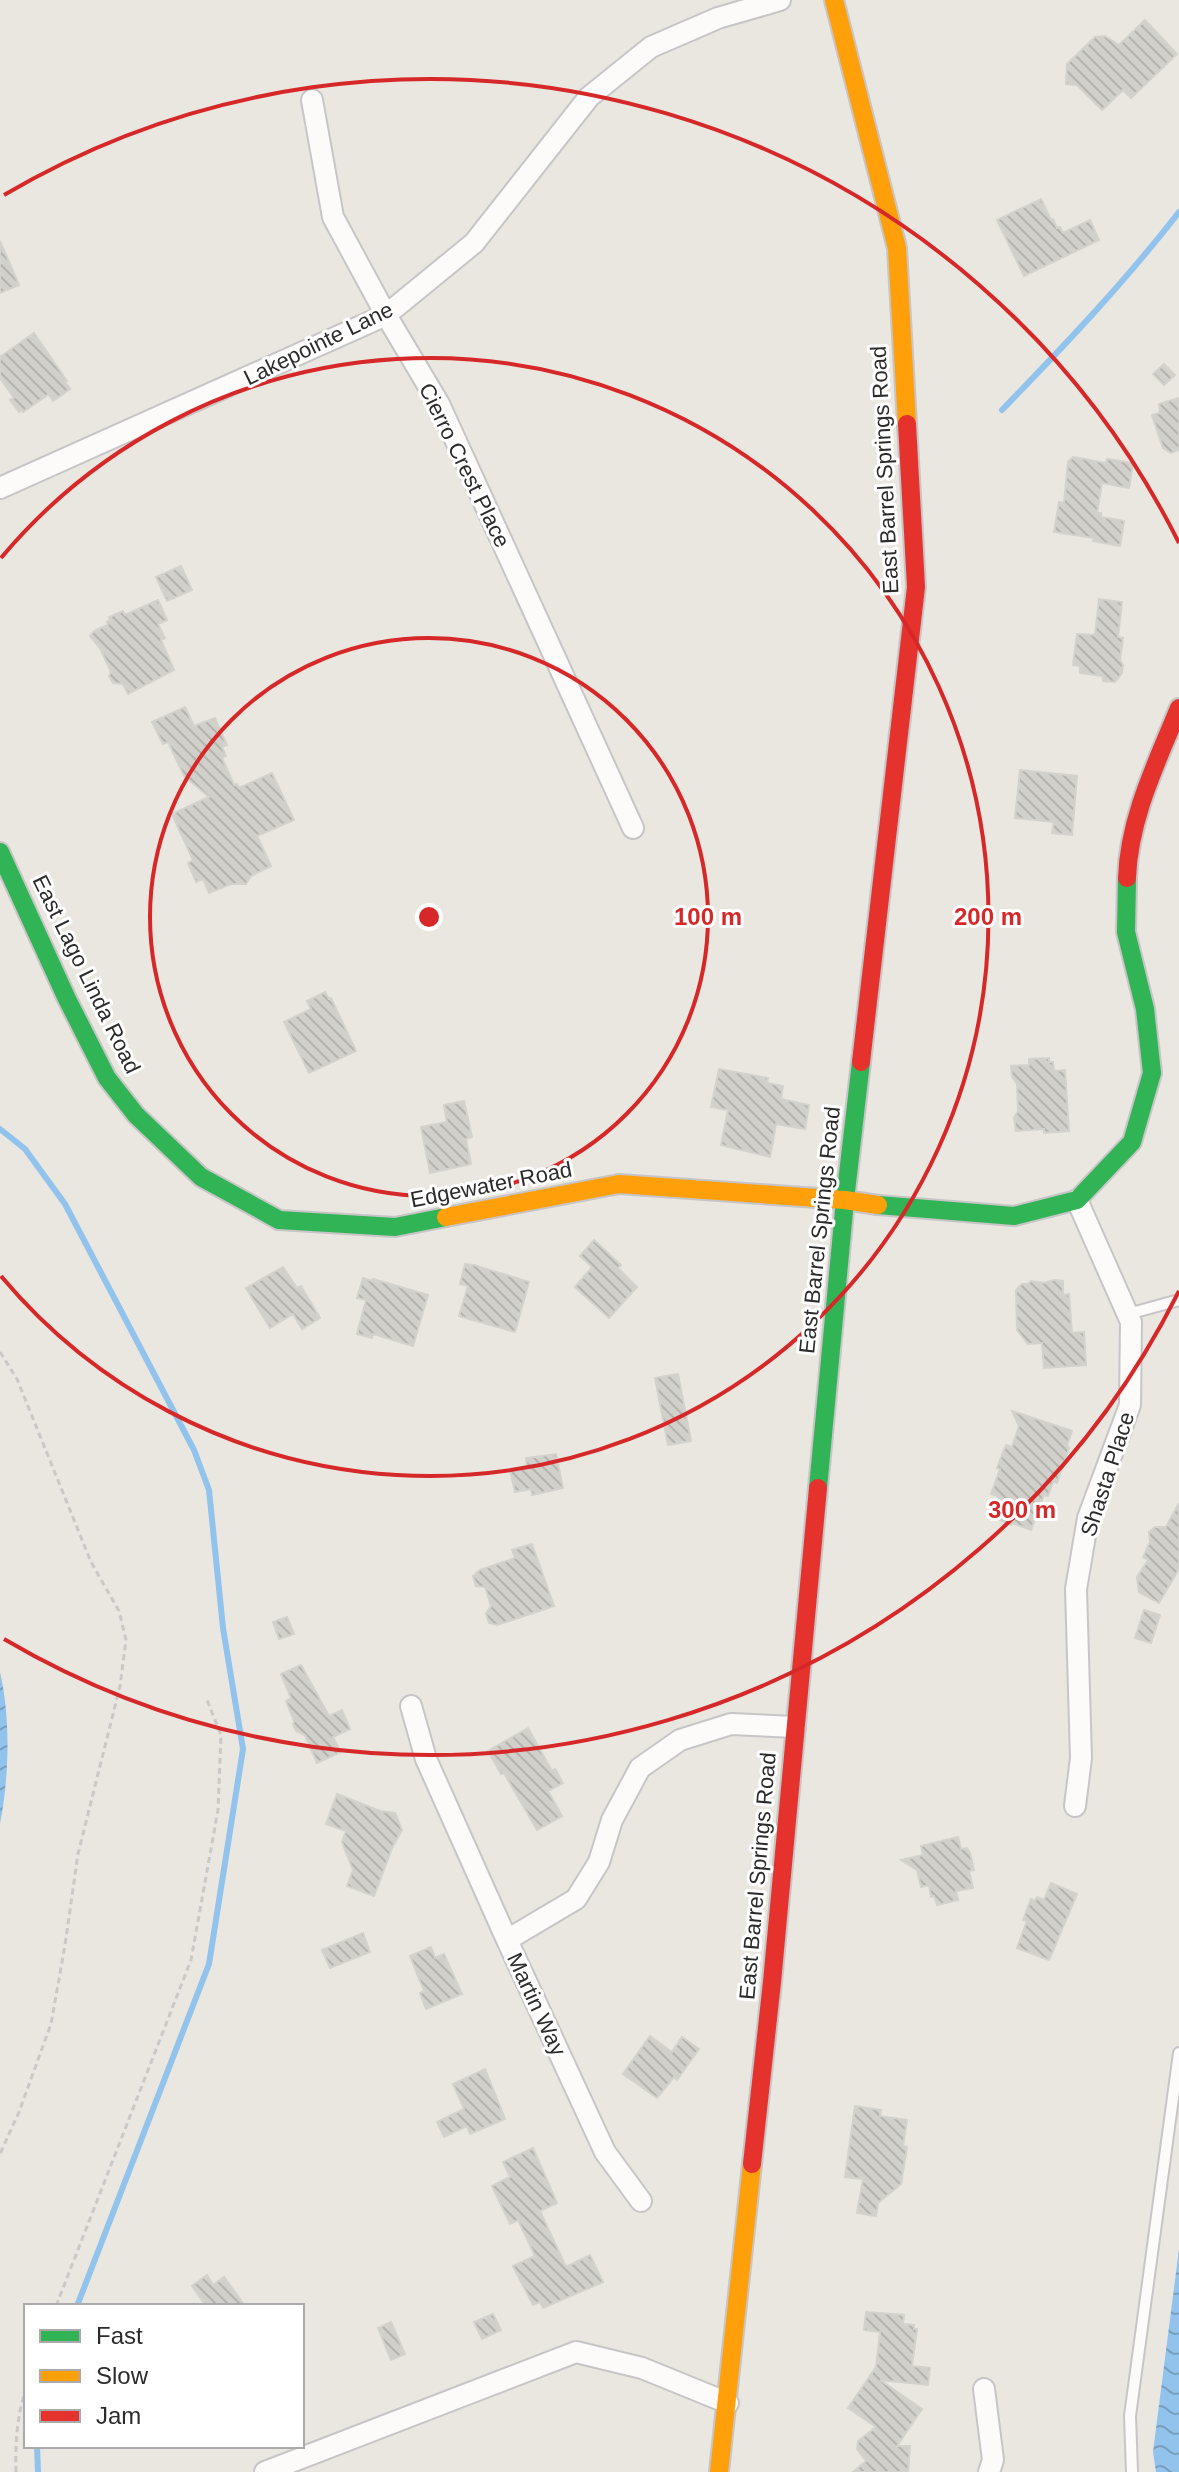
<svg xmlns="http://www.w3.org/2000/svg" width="1179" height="2472" font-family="Helvetica,sans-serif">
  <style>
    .water { fill: url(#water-waves) }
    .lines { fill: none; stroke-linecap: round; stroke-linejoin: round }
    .stream { stroke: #92c3ed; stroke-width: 6 }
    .building { fill: url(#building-back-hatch); stroke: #d4d2cc; stroke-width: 2 }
    .lane-casing { stroke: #c7c5c6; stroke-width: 14 }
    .street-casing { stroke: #c7c5c6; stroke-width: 24 }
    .fast-casing { stroke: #c7c5c6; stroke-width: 22 }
    .slow-casing { stroke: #c7c5c6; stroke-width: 22 }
    .jam-casing { stroke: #c7c5c6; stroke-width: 22 }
    .path { stroke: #cac9c8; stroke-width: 3; stroke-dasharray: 6 4; stroke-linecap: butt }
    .lane { stroke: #fcfbfa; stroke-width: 10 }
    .street { stroke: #fcfbfa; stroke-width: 20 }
    .fast { stroke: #30b455; stroke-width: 18 }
    .slow { stroke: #ff9f0a; stroke-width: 18 }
    .jam { stroke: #e5322d; stroke-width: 18 }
    .ring { fill: none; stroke: #d62828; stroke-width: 4 }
    .labels { text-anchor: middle; stroke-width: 6; stroke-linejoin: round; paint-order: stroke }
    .street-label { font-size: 22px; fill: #2b2b2b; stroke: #fff }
    .centre { fill: #d62828; stroke: #fff; stroke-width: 4 }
    .ring-label { font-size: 24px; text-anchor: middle; font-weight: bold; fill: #d62828; stroke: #fff; stroke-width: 6; stroke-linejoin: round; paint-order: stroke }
  </style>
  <defs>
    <pattern id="water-waves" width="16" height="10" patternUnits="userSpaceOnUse" patternTransform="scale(2)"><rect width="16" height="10" fill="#92c3ed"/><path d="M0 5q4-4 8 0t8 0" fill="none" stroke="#779fc0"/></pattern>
    <pattern id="building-back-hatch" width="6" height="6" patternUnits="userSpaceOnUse" patternTransform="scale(2)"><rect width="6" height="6" fill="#d2d0cb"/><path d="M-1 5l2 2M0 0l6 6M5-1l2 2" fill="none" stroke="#b4b3ae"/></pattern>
  </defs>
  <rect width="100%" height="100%" fill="#e9e7e0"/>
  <path class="water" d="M0,1672c11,47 9,106 0,152z
    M1179,2249v223h-23l-3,-20z"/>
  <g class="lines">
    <path class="stream" d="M1002,410c62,-64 122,-127 177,-198
      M0,1129l25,20 40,55 129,246 15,40 14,138 20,121 -34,215 -132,342
      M37,2446l1,26"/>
  </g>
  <path class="building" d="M1145,20l32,34 -46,44 -8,-8 -21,20 -25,-25 -11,-1 1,-20 28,-27 10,-1 14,9z
    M1041,199l10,21 2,-1 4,9 3,-1 3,6 27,-13 9,20 -75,36 -27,-56z
    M0,241l19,44 -19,8z
    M34,333l33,48 -2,1 5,7 -17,12 -4,-7 -26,18 -1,-2 -3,2 -9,-12 4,-2 -14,-20v-21z
    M1164,364l11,11 -11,10 -11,-11z
    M1179,398v52l-8,3 -8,-5 -11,-33 8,-2 -1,-9z
    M1073,457l33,6 1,-4 26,4 -4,25 -27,-5 -5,30h4v4l23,4 -4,25 -27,-5 1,-3 -40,-6 5,-30 5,1 4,-41z
    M181,566l11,24 -25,11 -11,-24z
    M1099,599l23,3 -4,35 5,1 -3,22 3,5 -1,8 -7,9 -12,-1v-5l-23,-3v-7l-7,-1 4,-31 18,1z
    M158,600l9,20 -9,4 7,14 -4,2 13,30 -46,24 -5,-10 -10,-1 -4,-7 2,-4 -11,-24 -10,-12 4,-5 14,-6 -1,-3 3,-2 -1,-3 14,-6 2,4z
    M185,707l9,19 21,-8 12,27 -5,2 4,9 -4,2 12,27 3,-1 2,4 33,-15 22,47 -37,16 14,30 -20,10 -5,8h-15l-22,9 -6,-14 -7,3 -8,-19 5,-3 -21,-46 37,-17 -25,-21 -16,-34 -5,2 -11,-22z
    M1020,770l57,6 -5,59 -20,-2 2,-11 -39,-4z
    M325,992l4,7 2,-1 25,53 -47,22 -25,-51 27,-13 -4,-8z
    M1049,1058v4h4l1,9 11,-1 4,61 -25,2v-4l-28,2 -2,-13 4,-7 -1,-27 -5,-7 -1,-11 18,-1v-6z
    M719,1069l49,9 -1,5 16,3 -2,13 28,6 -4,24 -29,-5 -6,33 -49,-12 7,-35 -17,-3z
    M464,1101l8,36 -6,2 5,25 -41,9 -9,-46 26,-5 -3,-17z
    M594,1240l27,25 -3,3 19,19 -28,31 -34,-31 17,-20 -12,-11z
    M465,1264l9,1 55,17 -14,50 -56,-16 9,-30 -8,-2z
    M283,1267l14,21 4,-2 19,32 -18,11 -9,-15 -23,14 -24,-40z
    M363,1278l9,3 1,-2 55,16 -15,51 -40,-12 -1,4 -15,-4 9,-34 -9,-2z
    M1054,1280l9,1v14l6,-1 3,39 12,-1 2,33 -42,3 -2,-25 -14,1 -11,-14 -1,-40 6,-6h6l3,-3 13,2z
    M678,1374l13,67 -23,4 -13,-67z
    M1012,1411l60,20 -5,14 2,3 -12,35 -4,-1 -5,14 -4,-1 -13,35 -19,-7 -1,2 -20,-9 7,-20 -7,-2 9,-25 -3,-1 9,-23 6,2 7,-21z
    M556,1454l7,34 -31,7 -1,-6 -16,3 -5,-22 17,-3 -1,-9z
    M1179,1503v66l-20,34 -20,-11 -2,-15 11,-17 -5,-3 7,-15 -1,-10 6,-5h11z
    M532,1544l22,62 -57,19 -8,-2 -3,-9 5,-8 -6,-19 -9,-1 -3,-10 7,-6 35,-12 -3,-8z
    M1144,1610l16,5 -9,28 -16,-5z
    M287,1617l7,17 -15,5 -6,-17z
    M301,1665l28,51 13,-6 8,19 -17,8 8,15 -24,11 -12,-28 -9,-4 -3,-7 1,-3 -8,-20 5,-3 -10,-24z
    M528,1728l24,43 3,-2 8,14 -15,8 14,25 -25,14 -33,-57 -3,1 -13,-23z
    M337,1794l43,17 15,2 7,17 -9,16 -19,50 -27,-10 6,-16 -11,-28 4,-11 -20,-7z
    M958,1837l3,12 6,-1 3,5 4,17 -5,1 4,17 -17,3 2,9 -21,5 -3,-9 -3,1 -2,-12 -8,2 -4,-17 -16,-10 22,-5 -2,-9z
    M1051,1883l26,11 -28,66 -32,-12 10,-27 -4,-1 8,-21 4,2 2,-4 7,3z
    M363,1933l7,19 -40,16 -8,-18z
    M431,1947l4,11 9,-4 18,40 -36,15 -6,-16 4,-2 -14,-35z
    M650,2036l22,16 10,-15 17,12 -22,31 -3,-3 -17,21 -34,-24z
    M485,2069l20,50 -35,15 -3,-8 -23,11 -7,-15 27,-13 -11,-25z
    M855,2106l26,4 -1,6 27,4 -4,26 4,1 -6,37 -23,19 -2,13 -19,-3 6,-34 -18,-2z
    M533,2148l24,55 -17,8 26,56 24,-12 13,27 -60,26 -3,-6 -7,3 -20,-39 22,-10 -17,-36 -8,4 -18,-38 18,-9 -7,-15z
    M207,2275l6,10 11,-8 21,29h-39l-14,-20z
    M866,2312l38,3 -1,9 11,1v4h3l-5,37 18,2 -2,17 -48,-5 42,29 -25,37h13l-2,26h-55l13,-11 -9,-12 1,-8 18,-14 -28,-19 28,-41 4,-35 -16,-2z
    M493,2314l8,16 -19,9 -8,-17z
    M391,2322l14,32 -14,6 -13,-32z"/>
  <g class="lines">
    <defs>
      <path id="lane" d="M1128,1314l51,-14
        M1132,2472l-2,-56 49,-363"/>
      <path id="street" d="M312,100l21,117 53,98 53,89 194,424
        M0,488l386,-173 88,-72 115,-146 62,-50 67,-29 62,-18
        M411,1706l15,53 81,181
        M1075,1806l6,-48 -5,-169 12,-71 42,-113 1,-83 -54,-122
        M641,2201l-36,-49 -98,-212 69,-41 23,-37 13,-42 28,-52 40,-28 51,-16 64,3
        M984,2389l9,71 -4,12
        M265,2472l311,-120 66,16 86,35"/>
      <path id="fast" d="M0,852l67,147 40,79 29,37 65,62 78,43 116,7 51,-10
        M878,1205l136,11 63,-16 55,-58 20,-69 -7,-64 -19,-77 1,-54
        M818,1488l27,-288 16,-138"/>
      <path id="slow" d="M834,0l63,248 10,176
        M446,1217l173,-33 226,16 33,5
        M719,2472l33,-308"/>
      <path id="jam" d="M1127,878c2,-60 30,-116 52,-170
        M861,1062l55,-475 -9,-163
        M752,2164l20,-182 46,-494"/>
    </defs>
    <use href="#lane" class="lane-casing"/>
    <use href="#street" class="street-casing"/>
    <use href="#fast" class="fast-casing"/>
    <use href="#slow" class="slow-casing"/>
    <use href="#jam" class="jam-casing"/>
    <path class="path" d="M0,1352l17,27 74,183 28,49 7,29 -6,46 -42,168 -13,91 -14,79 -32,88 -19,42
      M56,2306l135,-346 27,-150 3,-75 -14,-35
      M16,2472c-1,-28 1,-57 10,-83"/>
    <use href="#lane" class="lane"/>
    <use href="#street" class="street"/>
    <use href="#fast" class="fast"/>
    <use href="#slow" class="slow"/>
    <use href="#jam" class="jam"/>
  </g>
  <g class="ring">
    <circle cx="429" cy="917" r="279"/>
    <path d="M1 558A559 559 0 1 1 1 1276"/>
    <path d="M1179 1291A838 838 0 0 1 4 1639M4 195A838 838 0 0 1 1179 543"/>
  </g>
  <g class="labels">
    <g class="street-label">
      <text transform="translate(318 343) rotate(-26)" y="8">Lakepointe Lane</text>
      <text transform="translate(465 465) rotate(64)" y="8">Cierro Crest Place</text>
      <text transform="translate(884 470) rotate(-93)" y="8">East Barrel Springs Road</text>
      <text transform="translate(87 974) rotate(64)" y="8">East Lago Linda Road</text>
      <text transform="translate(491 1184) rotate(-11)" y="8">Edgewater Road</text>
      <text transform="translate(819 1230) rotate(-84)" y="8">East Barrel Springs Road</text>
      <text transform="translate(1107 1474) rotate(-72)" y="8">Shasta Place</text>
      <text transform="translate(757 1876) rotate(-85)" y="8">East Barrel Springs Road</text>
      <text transform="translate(537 2004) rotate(65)" y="8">Martin Way</text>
    </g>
  </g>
  <circle cx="429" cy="917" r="12" class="centre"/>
  <g class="ring-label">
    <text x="708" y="925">100 m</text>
    <text x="988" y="925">200 m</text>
    <text x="1022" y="1518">300 m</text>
  </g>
  <rect x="24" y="2304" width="280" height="144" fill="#ffffff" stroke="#aaaaaa" stroke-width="2"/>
  <rect x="40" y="2330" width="40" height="12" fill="#30b455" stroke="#aaaaaa" stroke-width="2"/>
  <text x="96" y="2344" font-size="24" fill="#2b2b2b">Fast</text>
  <rect x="40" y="2370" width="40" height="12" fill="#ff9f0a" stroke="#aaaaaa" stroke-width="2"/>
  <text x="96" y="2384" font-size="24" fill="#2b2b2b">Slow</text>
  <rect x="40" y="2410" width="40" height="12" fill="#e5322d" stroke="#aaaaaa" stroke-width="2"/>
  <text x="96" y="2424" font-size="24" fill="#2b2b2b">Jam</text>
</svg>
